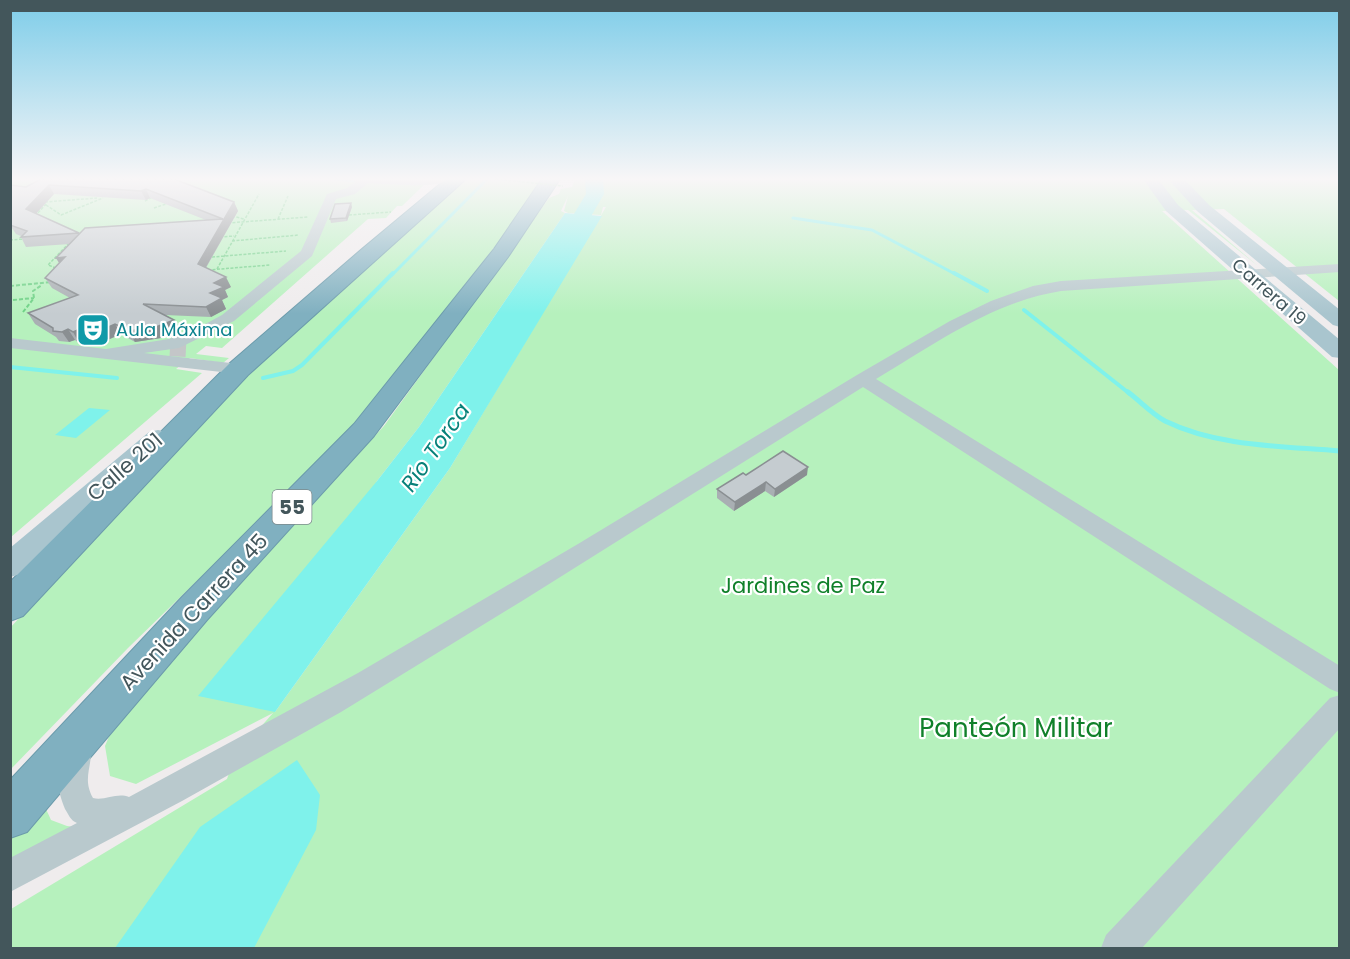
<svg xmlns="http://www.w3.org/2000/svg" width="1350" height="959" font-family="Poppins,sans-serif">
  <style>
    .green { fill: #b6f1bd; fill-rule: evenodd }
    .water { fill: #7ff2eb }
    .lines { fill: none; stroke-linecap: round; stroke-linejoin: round }
    .stream-far2 { stroke: #7ff2eb; stroke-width: 3 }
    .stream-far1 { stroke: #7ff2eb; stroke-width: 4 }
    .stream { stroke: #7ff2eb; stroke-width: 5 }
    .river { fill: #7ff2eb; fill-rule: evenodd }
    .minor-tunnel { stroke: #c4c6c8; stroke-width: 16; stroke-dasharray: 16 8; stroke-linecap: butt }
    .highway-casing { stroke: #6b9bab; stroke-width: 2 }
    .path-far1 { stroke: #6cd184; stroke-width: 1.5; stroke-dasharray: 3 1.5; stroke-linecap: butt }
    .path { stroke: #6cd184; stroke-width: 2; stroke-dasharray: 4 2; stroke-linecap: butt }
    .minor { fill: #b9c9cd; fill-rule: evenodd }
    .major { fill: #a9c5ce; fill-rule: evenodd }
    .highway { fill: #80b0c0; fill-rule: evenodd }
    .path-bridge { stroke: #6cd184; stroke-width: 1.5; stroke-dasharray: 3 1.5; stroke-linecap: butt }
    .wall { fill: #a9afb3; fill-rule: evenodd }
    .shaded-wall { fill: #8a8f92 }
    .building { fill: #c5ccd0; stroke: #8a8f92; stroke-width: 1.5 }
    .labels { text-anchor: middle; stroke-width: 4.5; stroke-linejoin: round; paint-order: stroke }
    .far-street-label { font-size: 18px; fill: #43565b; stroke: #fff }
    .far-culture-label { font-size: 18px; fill: #0d838f; stroke: #fff; text-anchor: start }
    .shield { fill: #fff; stroke: #7b898c; stroke-width: 1.5 }
    .shield-label { font-size: 20px; font-weight: bold; fill: #43565b }
    .street-label { font-size: 21px; fill: #43565b; stroke: #fff }
    .park-label { font-size: 21px; fill: #10802a; stroke: #fff }
    .water-label { font-size: 22px; font-style: italic; fill: #068079; stroke: #fff }
    .near-park-label { font-size: 26px; fill: #10802a; stroke: #fff }
  </style>
  <rect width="100%" height="100%" fill="#efeced"/>
  <path class="green" d="M11,179h419l-28,27h-5l-11,12 -18,1 -146,129 -16,-2 -10,8 33,4 -6,5 -33,-5 -14,11 26,4 -191,164z
    M466,179h76l-37,55 -163,206 -214,208 -117,121 -1,-141 226,-245z
    M575,179h764v122l-115,-92 -32,1 66,56 -70,-56 -26,1 177,159v578h-1328v-39l216,-130 8,-23 38,-43 -137,71 -26,-8 -5,-30 14,-33 265,-287 165,-228 10,-4 2,-5 11,-2zM568,196l-4,15 4,2 33,2 2,-8h3l-156,261 -175,244 102,-231 42,-54 146,-214 -4,-2z
    M54,788l-8,21 5,11 16,6 16,2 -72,40v-30z"/>
  <path class="water" d="M565,213l37,3 -152,252 -175,244 -77,-16 179,-215 42,-54z
    M89,408l21,2 -34,28 -21,-3z
    M297,760l23,35 -4,35 -62,118h-139l85,-121z"/>
  <g class="lines">
    <path class="stream-far2" d="M336,179l20,2
      M793,218l79,12 85,45
      M392,275l95,-96"/>
    <path class="stream-far1" d="M954,273l33,18
      M1024,310l106,84
      M10,367l107,11
      M263,378l30,-7 9,-6 91,-92"/>
    <path class="stream" d="M1128,392c12,9 24,22 37,29 53,26 118,25 175,30"/>
    <path class="river" d="M585,179h18l1,15 -36,62 -7,2 -7,-2 -3,-4 35,-58z"/>
    <path class="minor-tunnel" d="M170,348l17,1"/>
    <defs>
      <path id="highway" d="M446,179h20l-218,196 -225,241 -13,5v-39l220,-219 132,-114z
        M542,179h18l-52,78 -134,179 -167,184 -180,212 -17,6v-58l171,-182 173,-174 140,-175z"/>
    </defs>
    <use href="#highway" class="highway-casing"/>
    <path class="path-far1" d="M145,201l9,-5
      M45,202l52,-4
      M46,205l15,10 42,-17
      M154,208l12,-4
      M349,215l42,-3
      M35,216l12,-13
      M232,216l12,3
      M278,219l10,-23
      M228,223l80,-6
      M220,237l14,-1
      M10,240l14,-1
      M232,241l67,-6
      M212,257l74,-6
      M56,268l-8,-3 23,-24
      M217,269l42,-75
      M208,270l62,-5"/>
    <path class="path" d="M10,286l42,-4
      M13,300l21,-2
      M23,312l11,-14 -1,-7 9,-6"/>
    <path class="minor" d="M351,179h103c-14,10 -67,5 -86,4l-13,11 -19,5 -24,57 -78,65 -55,27 -35,5 95,11 6,1 3,4 -3,4 -6,1 -229,-26v-10l96,11 63,-10 31,-12 22,-12 79,-64 26,-57 20,-6 8,-6z
      M1340,264v8l-279,19c-69,11 -126,53 -185,88l464,287v27l-10,-4 -467,-302 -341,214 -181,111 -159,89 -172,91v-34l67,-35c-7,-3 -8,-8 -12,-14 -11,-26 -8,-42 3,-67l10,-4 10,4c9,20 -8,33 5,56 12,3 24,-6 36,-1l229,-124 220,-129 279,-169 93,-54 41,-20 42,-15 28,-5z
      M1340,695v33l-198,220h-41l5,-13 224,-237z"/>
    <path class="major" d="M1143,179h15l20,26 162,135v18l-8,-1 -166,-146z
      M1168,179h16l25,26 131,105v17l-7,-2 -136,-114z
      M158,430l9,2 4,6 -4,6 -146,130 -11,3v-29l139,-116z"/>
    <use href="#highway" class="highway"/>
    <path class="path-bridge" d="M495,179l68,7"/>
  </g>
  <path class="wall" d="M41,179h133l60,23 4,9 -32,57 25,19 -6,3 3,7 -6,3 4,9 -15,8 -46,-2 9,5 5,10 -18,8 -26,4 -14,-8 -18,8 -10,-5 -14,6 -4,-3 -6,2 -10,-1 -3,-4 -21,-13 -7,-11 42,-15 -18,-10 -7,-10 14,-15 -3,-5 14,-14 -44,3 -5,-10v-1l-5,-2 -6,-9 16,-38zM54,194l92,6 4,-2 56,22 -126,14 -44,-20z
    M352,207l-5,14 -16,2 -1,-4z
    M746,475h61l-33,22 -9,-6 -31,20 -17,-13v-9z"/>
  <path class="shaded-wall" d="M49,185l5,9 -23,25 -5,-10z
    M146,189l4,9 -4,2 -5,-9z
    M234,202l4,9 -36,63 -4,-10z
    M351,203l1,4 -5,14 -1,-3z
    M65,257l-3,10 -6,-9z
    M226,277l5,10 -6,3 3,7 -6,3 4,9 -15,8 -5,-10 4,-14 4,-10z
    M174,320l5,10 -18,8 -26,4 -6,-11z
    M115,324l6,10 -18,8 -6,-10z
    M87,326l6,11 -14,6 -6,-11z
    M68,329l7,11 -6,2 -7,-10z
    M808,467l-1,8 -33,22 1,-8z
    M766,482l-1,9 -31,20 1,-9z"/>
  <path class="building" d="M41,179h133l60,23 -36,62 28,13 -12,6 10,4 -14,6 12,5 -16,9 -63,-3 31,16 -18,7 -27,4 -14,-7 -18,8 -10,-6 -14,6 -5,-3 -6,3 -9,-1v-3l-25,-15 50,-18 -33,-17 20,-21 -9,1 29,-30 138,-9 -77,-30 -5,2 -92,-6 -23,24 53,24 -58,4 6,-6 -17,-6v-40l16,2z
    M351,203l-5,15 -16,1 5,-15z
    M783,451l25,16 -33,22 -9,-7 -31,20 -18,-13 26,-16 3,2z"/>
  <linearGradient id="sky" x2="0" y2="1"><stop stop-color="#7ecde9"/><stop offset="0.57" stop-color="#f8f6f7"/><stop offset="1" stop-color="#f8f6f7" stop-opacity="0"/></linearGradient>
  <rect width="1350" height="314" fill="url(#sky)"/>
  <defs>
    <symbol id="theatre-square" viewBox="-11 -11 22 22"><rect x="-9" y="-9" width="18" height="18" rx="4" fill="#0f9aa8" stroke="#fff"/><path d="M-5-5.5Q0-4 5-5.5V0Q5 5 0 6Q-5 5-5 0ZM-3.3-2.5H-1v1.5H-3.3ZM1-2.5H3.3v1.5H1ZM-2.8 1Q0 5.5 2.8 1Z" fill="#fff"/></symbol>
  </defs>
  <g fill-rule="evenodd">
    <use href="#theatre-square" x="74" y="311" width="38" height="38"/>
  </g>
  <g class="labels">
    <g class="far-street-label">
      <text transform="translate(1269 292) rotate(41)" y="6">Carrera 19</text>
    </g>
    <g class="far-culture-label">
      <text x="116" y="336">Aula Máxima</text>
    </g>
    <rect class="shield" x="272.5" y="490" width="39" height="34" rx="4.5"/>
    <g class="shield-label">
      <text x="292" y="514">55</text>
    </g>
    <g class="street-label">
      <text transform="translate(125 467) rotate(-41)" y="7">Calle 201</text>
      <text transform="translate(194 612) rotate(-47)" y="7">Avenida Carrera 45</text>
    </g>
    <g class="park-label">
      <text x="803" y="593">Jardines de Paz</text>
    </g>
    <g class="water-label">
      <text transform="translate(435 447) rotate(-55)" y="8">Río Torca</text>
    </g>
    <g class="near-park-label">
      <text x="1016" y="737">Panteón Militar</text>
    </g>
  </g>
  <rect width="1350" height="959" fill="none" stroke="#43565b" stroke-width="24"/>
</svg>
